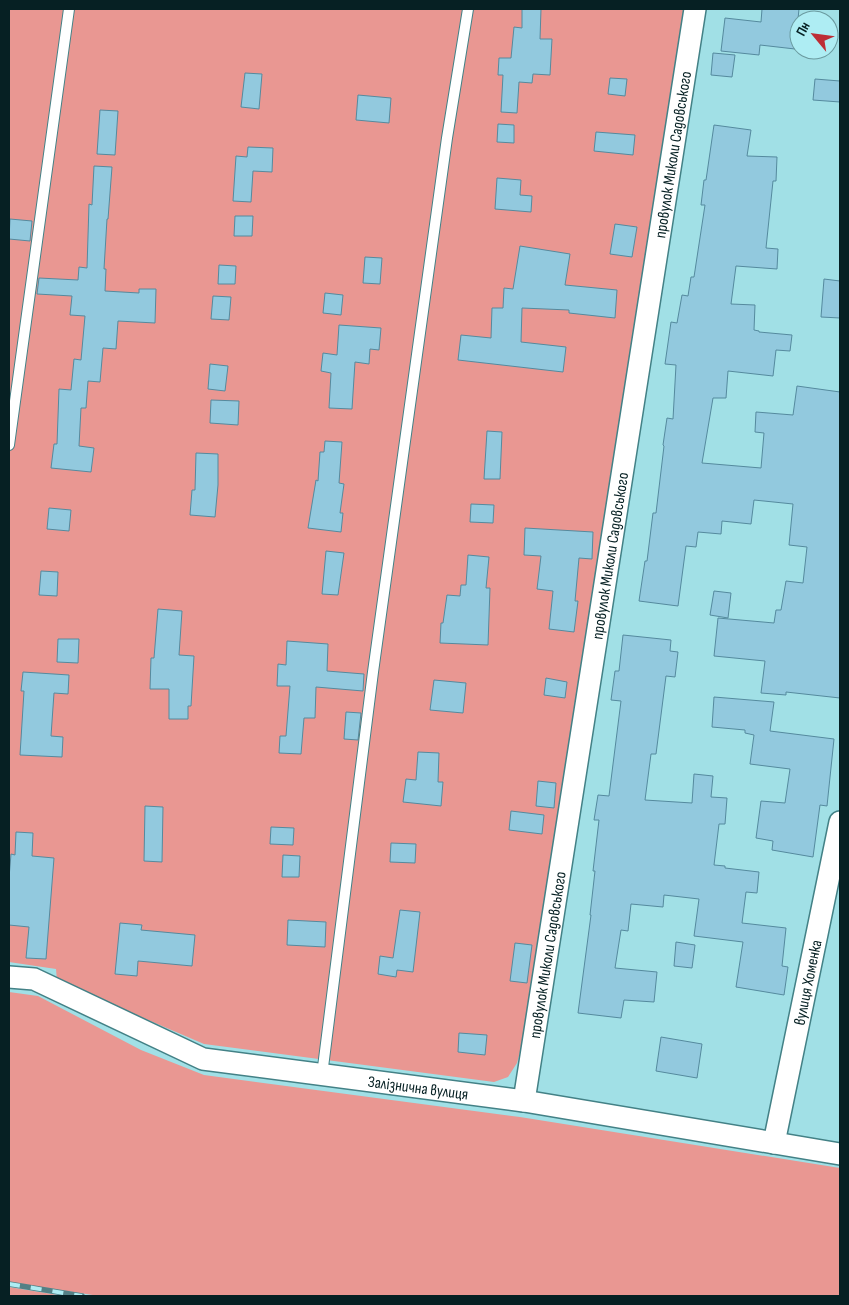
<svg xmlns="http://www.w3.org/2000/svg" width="849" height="1305" font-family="'Sofia Sans Condensed',sans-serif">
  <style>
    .green { fill: #e99792 }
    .building { fill: #92c9de; stroke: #558a9e }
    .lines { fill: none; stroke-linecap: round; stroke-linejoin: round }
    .service-casing { stroke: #438186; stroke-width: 12 }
    .minor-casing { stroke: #438186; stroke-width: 24 }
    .service { stroke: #fff; stroke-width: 10 }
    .minor { stroke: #fff; stroke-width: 21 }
    .rail-casing { stroke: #548085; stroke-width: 5.5 }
    .rail { stroke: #aeedf3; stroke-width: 4; stroke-dasharray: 11; stroke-linecap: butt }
    .labels { text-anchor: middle; stroke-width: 5; stroke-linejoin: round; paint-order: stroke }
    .street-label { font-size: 16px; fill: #062023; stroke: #aeedf3 }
  </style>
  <rect width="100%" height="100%" fill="#a1e0e6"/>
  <path class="green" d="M9,9h679l-153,988 -18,66 -9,14 -14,5 -290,-38 -147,-63 -1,-12 -47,-7z
    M9,992l29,4 103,54 63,25 316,42 320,51v128h-741l-90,-14z
    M9,1287l55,9h-55z"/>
  <path class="building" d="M522,9h19l-1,30h12l-2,36 -17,-1 -1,9 -13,-1 -2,31 -16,-1 2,-37h-5l1,-17h12l3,-31 8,1z
    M762,9h37l-4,40 -35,-4 -1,10 -38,-4 4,-33 36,4z
    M713,53l22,2 -3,22 -21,-2z
    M245,73l17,1 -3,35 -18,-2z
    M610,78l17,1 -2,17 -17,-2z
    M815,79l25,2v21l-27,-2z
    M358,95l33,3 -2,25 -33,-3z
    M100,110l18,1 -3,44 -18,-1z
    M498,124l16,1v18l-17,-1z
    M714,125l37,5 -4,26 30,1 -1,24h-3l-7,67 12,1 -1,20 -41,-3 -5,38 24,1 -1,25 5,1v1l33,3 -2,16 -14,-1 -3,26 -45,-5 -2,27h-13l-11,65 59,5 3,-35 -9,-1 1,-20 37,3 4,-29 43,6v306l-54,-6v3l-25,-2 4,-32 -51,-5 4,-38 56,5 2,-13h5l5,-29 17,2 4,-36 -18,-2 4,-41 -39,-4 -3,24 -29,-3 -1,13 -23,-2 -2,15 -10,-1 -8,60 -39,-5 6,-40h2l6,-48h3l8,-67 -1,-1 4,-27 6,1 3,-54 -11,-1 6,-42 6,1 5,-28 6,1 3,-19h3l11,-72h-4l3,-25h2z
    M596,132l39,3 -2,20 -39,-4z
    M248,147l25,1 -1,24 -19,-1 -2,31 -18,-1 3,-45 11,1z
    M94,166l18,1 -4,52h-1l-3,50h2l-1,22 34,2v-4h17l-1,34 -37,-2 -2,28 -13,-1 -3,34 -12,-1 -2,27h-5l-2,38 15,2 -3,24 -40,-4 3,-24h3l2,-55 12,1 3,-31 7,1 4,-44 -15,-1 2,-19 -35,-2 2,-16 39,2 1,-13 8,1 2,-64 3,1z
    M497,178l24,2 -1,15 12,1 -1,16 -36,-3z
    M235,216h18l-1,20h-18z
    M10,219l22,2 -2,20 -21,-2z
    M615,224l22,3 -5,30 -22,-3z
    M520,246l50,8 -5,31 52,5 -2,28 -46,-5v-3l-47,-2 -1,34 45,5 -3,25 -105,-12 3,-25 30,3 1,-30h11l1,-20 9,1z
    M365,257l17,1 -2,26 -17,-1z
    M219,265l17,1 -1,18h-17z
    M824,279l16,2v37l-19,-1z
    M325,293l18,2 -2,20 -18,-2z
    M213,296l18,1 -2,23 -18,-1z
    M339,325l42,3 -2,22 -9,-1 -1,15 -14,-2 -3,47 -23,-1 2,-35 -10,-2 2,-18 14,2z
    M210,364l18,2 -3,25 -17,-2z
    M211,400l28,1 -1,24 -28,-2z
    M487,431l15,1 -2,47h-16z
    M325,441l17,1 -3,41 5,1 -4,29h3l-2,19 -33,-4 8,-48 2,1 2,-29h4z
    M196,453l22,1v31l-3,32 -25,-2 2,-25h3z
    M471,504l23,1 -1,18 -23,-1z
    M49,508l22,2 -2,21 -22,-2z
    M525,528l68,4 -1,27 -13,-1 -4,43h3l-4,31 -25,-3 4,-38 -16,-2 4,-33 -17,-1z
    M326,551l18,2 -6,42 -16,-1z
    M468,555l21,2 -3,31h4l-2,57 -48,-2 1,-20h2l4,-28 13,1 1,-11h5z
    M41,571l17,1 -1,24 -18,-1z
    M714,591l17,2 -3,25 -18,-3z
    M158,609l24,2 -3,44 15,1 -3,50h-3v13h-19v-30h-19l1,-31h3z
    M623,635l48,5 -1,11 8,1 -3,25 -9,-1 -10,78h-5l-6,46 47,3 2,-29 19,2 -2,21 16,1 -2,26h-6l-5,41 11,1v2l34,4 -2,21 -11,-1 -4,31 44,5 -4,38 6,1 -4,28 -48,-8 7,-45 -49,-6 5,-37 -35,-4 -1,12 -32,-3 -3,27 -7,-1 -6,38 42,4 -3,30 -30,-2 -3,18 -43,-5 13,-98h-1l5,-44h-2l6,-51h-5l4,-25 11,1 12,-95 -10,-1 4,-29h4z
    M58,639h21l-1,24 -21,-1z
    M287,641l41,3 -1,27 37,3 -1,17 -47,-4 -1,31h-11l-3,36 -22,-1 1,-17h6l4,-50h-13l1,-22 8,1z
    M23,672l46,3 -1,19 -14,-1 -3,43 12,1 -1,20 -42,-2 4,-64h-3z
    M546,678l21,4 -2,16 -21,-3z
    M434,680l32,3 -3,30 -33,-3z
    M714,697l60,5 -4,29 64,8 -7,67 -7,-1 -7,52 -41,-7 1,-9 -17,-3 5,-37 24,2 5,-34 -40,-5 4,-29 -9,-2v-3l-33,-3z
    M346,712l15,1 -3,27 -14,-1z
    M418,752l21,1 -1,29h5l-2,24 -38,-4 3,-23 10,1z
    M538,781l18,2 -2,25 -18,-2z
    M145,806l18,1 -1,55 -18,-1z
    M511,811l33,4 -2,19 -33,-4z
    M271,827l23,1 -1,17 -23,-1z
    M16,832l17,1 -1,23 22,2 -8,101 -20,-1 3,-31 -20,-2v-47l2,-24 4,1z
    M391,843l25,1 -1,19 -25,-1z
    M283,855l17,1 -1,21h-17z
    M400,910l20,2 -7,60 -16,-2 -1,7 -18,-3 2,-18 13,2z
    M288,920l38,2 -1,25 -38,-2z
    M120,923l22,2 -1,5 54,5 -3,31 -54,-5 -1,15 -22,-2z
    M676,942l19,3 -3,23 -18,-2z
    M515,943l17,2 -5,38 -17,-2z
    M459,1033l28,2 -2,20 -27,-3z
    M661,1037l41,7 -5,34 -41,-7z"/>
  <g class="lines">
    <defs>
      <path id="service" d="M9,445l60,-436
        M322,1075l51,-403 74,-534 21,-129"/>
      <g id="minor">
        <path id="s1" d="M9,977l25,2 169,80 321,42 316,53"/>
        <path id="s2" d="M524,1101l171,-1092"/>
        <path id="s3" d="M774,1143l66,-321"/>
      </g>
    </defs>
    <use href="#service" class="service-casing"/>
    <use href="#minor" class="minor-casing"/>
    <use href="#service" class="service"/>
    <use href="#minor" class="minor"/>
    <defs>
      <path id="rail" d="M9,1284l73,12"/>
    </defs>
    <use href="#rail" class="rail-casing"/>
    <use href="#rail" class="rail"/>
  </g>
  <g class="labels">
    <g class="street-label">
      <text dy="6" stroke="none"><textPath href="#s2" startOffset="958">провулок Миколи Садовського</textPath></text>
      <text dy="6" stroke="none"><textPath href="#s2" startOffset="552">провулок Миколи Садовського</textPath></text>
      <text dy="6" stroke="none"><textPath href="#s2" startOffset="148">провулок Миколи Садовського</textPath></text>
      <text dy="6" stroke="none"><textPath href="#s3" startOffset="164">вулиця Хоменка</textPath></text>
      <text dy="6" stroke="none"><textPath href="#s1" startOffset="429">Залізнична вулиця</textPath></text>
    </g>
  </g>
  <rect width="849" height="1305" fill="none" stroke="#062023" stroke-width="20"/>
  <g transform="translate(814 35) rotate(299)"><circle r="24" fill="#aeedf3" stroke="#6b9ba0"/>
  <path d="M0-4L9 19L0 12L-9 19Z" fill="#bd2d35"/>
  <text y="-8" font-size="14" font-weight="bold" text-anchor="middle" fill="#062023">Пн</text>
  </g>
</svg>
